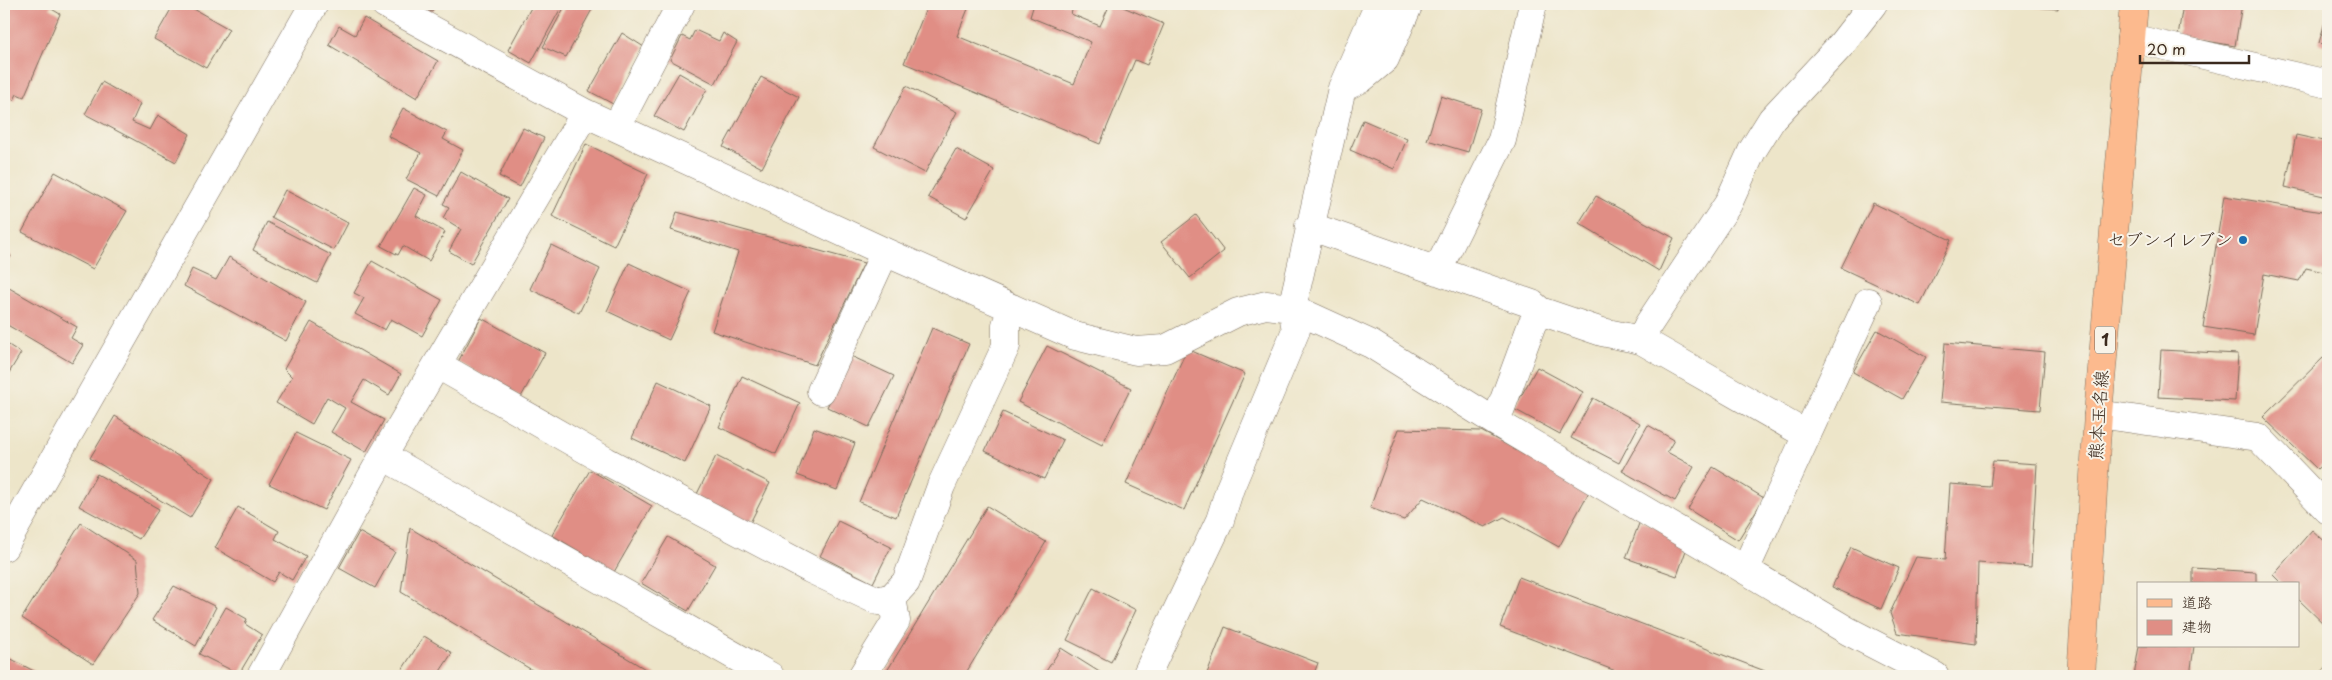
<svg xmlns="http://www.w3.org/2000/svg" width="2332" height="680" font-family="'Playpen Sans','Klee One',sans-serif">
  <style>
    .building { fill: #e08e85 }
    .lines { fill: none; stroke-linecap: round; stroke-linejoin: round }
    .minor-casing { stroke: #796b5a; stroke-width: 29 }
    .major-casing { stroke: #796b5a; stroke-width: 29 }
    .minor { stroke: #fff; stroke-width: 28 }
    .major { stroke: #fcba8e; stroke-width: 28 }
    .poi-dot { fill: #1f6fb2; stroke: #f7f3e8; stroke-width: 2 }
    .labels { text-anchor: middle; stroke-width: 4; stroke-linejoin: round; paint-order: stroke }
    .shield { fill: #f7f3e8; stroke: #73665b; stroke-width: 1 }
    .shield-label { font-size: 16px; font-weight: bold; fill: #3b2a1e }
    .poi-label { font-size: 18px; fill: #3b2a1e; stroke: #f7f3e8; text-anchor: end }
    .street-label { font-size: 18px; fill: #3b2a1e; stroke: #f7f3e8 }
  </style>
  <rect width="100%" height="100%" fill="#f7f3e8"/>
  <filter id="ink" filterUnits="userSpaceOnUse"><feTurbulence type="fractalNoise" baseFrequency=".02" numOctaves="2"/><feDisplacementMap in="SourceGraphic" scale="10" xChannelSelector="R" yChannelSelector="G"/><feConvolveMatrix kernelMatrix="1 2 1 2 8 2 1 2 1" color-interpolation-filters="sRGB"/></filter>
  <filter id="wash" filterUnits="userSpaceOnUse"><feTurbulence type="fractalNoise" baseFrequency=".0096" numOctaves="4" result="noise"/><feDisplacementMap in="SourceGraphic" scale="20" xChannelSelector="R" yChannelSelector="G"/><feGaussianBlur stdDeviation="1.12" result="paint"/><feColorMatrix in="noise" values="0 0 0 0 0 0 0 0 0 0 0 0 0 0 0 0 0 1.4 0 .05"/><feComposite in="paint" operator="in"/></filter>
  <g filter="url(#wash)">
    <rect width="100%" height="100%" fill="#ede5c9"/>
    <g id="blocks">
      <path class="building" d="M4,4h48l-2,4 10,6 -36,83 -7,-3 -3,6 -10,-4z
        M93,4h11l-3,4z
        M144,4h11l-3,4z
        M174,4h11l44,25 -23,39 -52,-29z
        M415,4h21l-4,8z
        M533,4h30l-32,59 -23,-13z
        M566,4h29l-29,53 -23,-10z
        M928,4h42l-13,32 117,48 17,-42 -61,-25 4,-13h40l-3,10 29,12 10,-22h6l48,20 -17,41 -12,-5 -35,84 -196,-81z
        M1998,4h60v5z
        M2183,4h59l-7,42 -57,-10z
        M2328,11v35l-9,-3z
        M364,18l74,43 -21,37 -88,-53 10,-19 16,9z
        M695,30l24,11 4,-8 14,9 -22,42 -45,-24 12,-24 8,4z
        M622,33l22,14 -31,57 -24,-13z
        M679,73l28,16 -23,43 -30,-16z
        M761,77l38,20 -37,71 -39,-21z
        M102,82l38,22 -8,18 18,8 8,-15 32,19 -14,28 -91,-48z
        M906,86l51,26 -32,61 -51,-26z
        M1441,96l40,13 -13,43 -41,-12z
        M403,108l44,24 -4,7 20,11 -24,46 -33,-17 15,-26 -33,-17z
        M1363,120l44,19 -13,30 -44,-19z
        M523,128l21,10 -24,49 -21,-11z
        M2296,135l32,7v55l-43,-10z
        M586,144l62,30 -34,72 -62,-30z
        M956,149l38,21 -28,48 -38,-21z
        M55,172l72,39 -34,58 -71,-37z
        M461,172l47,27 -37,65 -22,-13 12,-22 -18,-11 6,-11 -6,-3z
        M414,188l13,7 -11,21 29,16 -16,29 -26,-15 -5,9 -17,-9z
        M285,190l63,33 -14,27 -63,-33z
        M1596,196l78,42 -15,33 -80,-48z
        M2224,196l104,17v60l-22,-5 -7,13 -35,-7 -10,61 -51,-8z
        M1873,203l78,37 -31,65 -79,-37z
        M677,212l187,51 -49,102 -103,-34 26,-79 -67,-22z
        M1196,215l28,36 -34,27 -29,-36z
        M267,222l64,33 -14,28 -64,-33z
        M551,245l49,24 -21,44 -49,-24z
        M4,251l7,5 -7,12z
        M229,257l77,45 -20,39 -102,-55 8,-17 24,11z
        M372,261l70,39 -20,36 -31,-17 -6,11 -30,-16 9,-16 -10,-5z
        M629,263l62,29 -22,48 -62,-29z
        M4,285l73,42 -6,11 12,7 -11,18 -68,-40z
        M481,318l64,35 -24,44 -63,-35z
        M311,322l90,52 -12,21 -25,-15 -13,22 33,18 -18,32 -35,-20 14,-24 -18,-11 -15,27 -36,-21 16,-26 -8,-8z
        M932,328l37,16 -73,173 -37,-15z
        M1877,330l49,27 -24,42 -49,-27z
        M4,342l17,11 -17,28z
        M1945,343l100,9 -5,58 -100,-8z
        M1047,346l84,42 -29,57 -84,-43z
        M1187,349l58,25 -61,136 -58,-26z
        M2161,350l77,4 -3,47 -77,-4z
        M2328,353v106l-11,10 -54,-52z
        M851,356l43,20 -25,51 -42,-20z
        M1537,367l46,25 -23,42 -46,-25z
        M742,376l58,27 -24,51 -57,-27z
        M658,381l53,25 -26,57 -53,-25z
        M1593,398l47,25 -21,40 -48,-25z
        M1003,412l60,28 -19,39 -59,-28z
        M115,416l99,63 -24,39 -100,-60z
        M1648,425l26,15 -7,12 27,15 -19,34 -53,-30z
        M814,428l41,15 -18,47 -40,-15z
        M1399,429l82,2 109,59 -31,57 -55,-30 -19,10 -62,-29 -19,22 -34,-12z
        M296,433l55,27 -27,50 -55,-26z
        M716,456l54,27 -21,42 -54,-27z
        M1993,461l44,3 -6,103 -53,-4 -2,81 -79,-11 -7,-20 26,-56 29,3 5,-76 40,3z
        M1713,467l51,31 -26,42 -50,-31z
        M590,470l62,36 -38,66 -62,-37z
        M97,474l62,35 -20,30 -60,-33z
        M987,506l59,36 -82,134h-80z
        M238,507l41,24 -4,8 31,17 -14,24 -13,-8 -6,10 -58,-34z
        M838,521l53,26 -18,36 -53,-27z
        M1640,521l50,18 -13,37 -51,-18z
        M81,523l56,37 3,33 -47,71 -71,-46z
        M410,528l247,148h-115l-141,-84z
        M2312,530l16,14v84l-30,-29v-15h-16l-9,-9z
        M359,532l36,20 -20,36 -36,-20z
        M668,537l47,28 -27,46 -47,-28z
        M1851,547l48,21 -18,41 -49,-22z
        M2193,568l63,4v12h-63z
        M1519,577l259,99h-149l-129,-49z
        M174,586l42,21 -20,39 -44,-26z
        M1093,588l43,22 -25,52 -44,-22z
        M226,607l21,12 -2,5 17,11 -23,39 -40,-20z
        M1225,627l93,36 -5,13h-107z
        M424,636l28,17 -15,23h-39z
        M2139,646h55l-4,30h-56z
        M1061,648l40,25 -2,3h-56z
        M4,655l39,21h-39z
        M2328,665v11h-10z
        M1342,672l11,4h-13z"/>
    </g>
  </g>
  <g filter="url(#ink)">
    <use href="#blocks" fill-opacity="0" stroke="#796b5a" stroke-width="1"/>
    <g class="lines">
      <defs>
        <path id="minor" d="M385,4l200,109 300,139 190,84 61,15 29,-2 73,-37 28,-7 26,3 79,36 123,77 354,210 87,45
          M2131,38l197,46
          M1342,88l37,-84
          M617,126l64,-122
          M1309,226l223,78 8,7 -8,13 -31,84 -7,13
          M1437,271l65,-131 31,-136
          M1540,311l62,21 39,8 166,95
          M1641,340l7,-15 80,-121 24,-53 20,-32 69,-74 32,-41
          M438,365l168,96 204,108 68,32 14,-4 14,-15 35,-96 65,-140v-21l6,-17
          M821,391l64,-139
          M2098,414l160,23 70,73
          M383,456l387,220
          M4,547l310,-543
          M1745,570l123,-268
          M261,676l122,-220 202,-343
          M862,676l34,-55 -4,-24
          M1146,676l74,-156 10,-32 66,-158 -4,-22 50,-220 19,-9 24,-20 24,-55"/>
        <path id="major" d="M2081,676l17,-262 36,-410"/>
      </defs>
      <use href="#minor" class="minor-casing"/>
      <use href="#major" class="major-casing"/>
      <use href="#minor" class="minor"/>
      <use href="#major" class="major"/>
    </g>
  </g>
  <circle class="poi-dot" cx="2243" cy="240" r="5"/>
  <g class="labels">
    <rect class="shield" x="2095" y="326.5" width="20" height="27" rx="4"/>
    <g class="shield-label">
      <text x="2105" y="346">1</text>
    </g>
    <g class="poi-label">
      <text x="2233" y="246">セブンイレブン</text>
    </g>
    <g class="street-label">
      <text transform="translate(2099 415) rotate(-86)" y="6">熊本玉名線</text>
    </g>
  </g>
  <rect width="2332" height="680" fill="none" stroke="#f7f3e8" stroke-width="20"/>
  <rect x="2137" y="582" width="162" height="65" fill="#f7f3e8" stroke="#aca397"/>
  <rect x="2147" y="599" width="25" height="8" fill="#fcba8e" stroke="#aca397"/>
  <text x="2182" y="608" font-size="15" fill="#3b2a1e">道路</text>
  <rect x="2147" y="620" width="25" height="15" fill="#e08e85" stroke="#aca397"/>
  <text x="2182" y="632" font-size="15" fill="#3b2a1e">建物</text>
  <path d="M2140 55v8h109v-8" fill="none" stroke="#3b2a1e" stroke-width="2.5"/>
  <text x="2147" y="55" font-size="15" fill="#3b2a1e" stroke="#f7f3e8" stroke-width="4" paint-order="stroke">20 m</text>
</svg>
